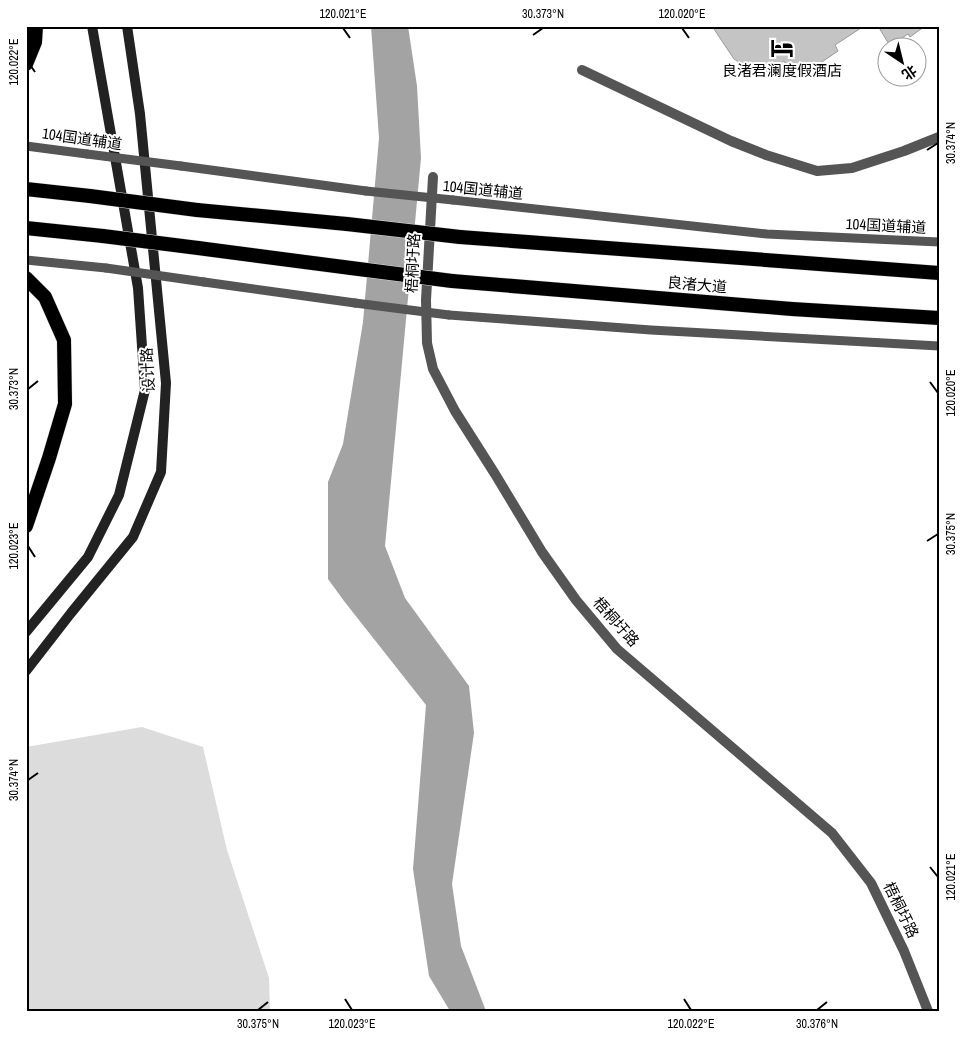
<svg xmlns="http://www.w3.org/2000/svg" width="965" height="1037" font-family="'Archivo Narrow','Noto Sans SC',sans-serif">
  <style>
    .green { fill: #dcdcdc }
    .water { fill: #a3a3a3 }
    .building { fill: #c4c4c4; stroke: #999 }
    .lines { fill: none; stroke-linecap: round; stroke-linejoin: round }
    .trunk-casing { stroke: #dbdbdb; stroke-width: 15 }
    .service { stroke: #555; stroke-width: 9 }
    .minor { stroke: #555; stroke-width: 10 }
    .tertiary { stroke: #555; stroke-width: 10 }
    .secondary { stroke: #222; stroke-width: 10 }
    .trunk { stroke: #000; stroke-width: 14 }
    .trunk-bridge-casing { stroke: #dbdbdb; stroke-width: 15; stroke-linecap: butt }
    .service-bridge { stroke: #555; stroke-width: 9 }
    .trunk-bridge { stroke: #000; stroke-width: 14 }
    .ticks { fill: none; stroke: #000; stroke-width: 2 }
    .labels { text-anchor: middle; stroke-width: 4; stroke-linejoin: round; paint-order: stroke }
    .poi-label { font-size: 15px; fill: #000; stroke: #fff }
    .street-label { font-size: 15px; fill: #000; stroke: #fff }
    .neatline { fill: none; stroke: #000; stroke-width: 2 }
    .ticks-label { font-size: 12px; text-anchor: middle; fill: #000 }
  </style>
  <rect width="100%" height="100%" fill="#fff"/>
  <path class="green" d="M142,727l61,20 24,103 42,128 1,33h-244v-264z"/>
  <path class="water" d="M371,26h37l9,60 4,72 -36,388 20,52 64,88 5,47 -22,151 9,62 25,65h-36l-21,-35 -16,-107 13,-164 -82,-104 -16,-22v-97l15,-38 20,-122 16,-184z"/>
  <path class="building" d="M712,26h152l-29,19 3,6 -22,15 -2,-5 -22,13 -8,-13 -20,12 -11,-2 -19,-12z
    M878,26h47l-15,11 -2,-3 -18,12z"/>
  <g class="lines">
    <defs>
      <path id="trunk" d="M26,64l9,-22 1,-16
        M26,189l64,7
        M197,210l150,14
        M26,228l77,8
        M460,237l479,36
        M198,248l153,20
        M26,278l19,19 19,43 1,64 -16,54 -23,68
        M452,281l340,28 147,9"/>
    </defs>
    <use href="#trunk" class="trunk-casing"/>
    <path class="service" d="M26,146l61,8
      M181,166l185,25
      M453,200l314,34 172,8
      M26,260l80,8
      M204,282l151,21
      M449,315l202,15 288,16"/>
    <path class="minor" d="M582,70l149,71 35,14 51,16 35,-3 52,-17 35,-14"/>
    <path class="tertiary" d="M433,177l-7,123 1,43 6,26 22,42 40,63 47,78 34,48 41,49 215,184 39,50 33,68 24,60"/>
    <path class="secondary" d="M26,632l62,-75 31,-62 26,-105 -7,-102 -46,-262
      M26,671l45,-58 62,-76 28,-65 5,-89 -26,-269 -13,-88"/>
    <use href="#trunk" class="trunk"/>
    <defs>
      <path id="trunk-bridge" d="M90,196l107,14
        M347,224l113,13
        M103,236l95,12
        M351,268l101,13"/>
    </defs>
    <use href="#trunk-bridge" class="trunk-bridge-casing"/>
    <path class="service-bridge" d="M87,154l94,12
      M366,191l87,9
      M106,268l98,14
      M355,303l94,12"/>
    <use href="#trunk-bridge" class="trunk-bridge"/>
  </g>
  <path class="ticks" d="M343,28l7,10M682,28l7,10M533,35l10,-7M28,62l7,10M927,150l11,-7M930,382l8,11M28,389l10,-8M927,541l11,-7M28,546l7,11M28,780l10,-7M930,867l8,10M345,999l7,11M684,999l7,11M258,1010l10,-8M817,1010l10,-8"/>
  <defs>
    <symbol id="hotel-bare" viewBox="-9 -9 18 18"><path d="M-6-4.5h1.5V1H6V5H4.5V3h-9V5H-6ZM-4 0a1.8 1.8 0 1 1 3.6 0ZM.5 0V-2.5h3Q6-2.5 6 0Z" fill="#000" stroke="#fff" stroke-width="2.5" paint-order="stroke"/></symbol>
  </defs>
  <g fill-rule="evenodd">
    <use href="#hotel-bare" x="766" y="32" width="32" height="32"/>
  </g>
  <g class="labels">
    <g class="poi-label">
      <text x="782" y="76">良渚君澜度假酒店</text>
    </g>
    <g class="street-label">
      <text transform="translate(82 139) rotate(8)" y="5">104国道辅道</text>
      <text transform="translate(483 190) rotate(6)" y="5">104国道辅道</text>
      <text transform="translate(886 226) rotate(3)" y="5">104国道辅道</text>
      <text transform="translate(413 263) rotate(-87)" y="5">梧桐圩路</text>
      <text transform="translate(697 285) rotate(5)" y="5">良渚大道</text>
      <text transform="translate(148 370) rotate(-93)" y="5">设计路</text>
      <text transform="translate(616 622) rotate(48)" y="5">梧桐圩路</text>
      <text transform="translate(901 910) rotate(64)" y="5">梧桐圩路</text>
    </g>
  </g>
  <rect width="965" height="1037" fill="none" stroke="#ffffff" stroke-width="55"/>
  <g transform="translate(902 62) rotate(145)"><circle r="24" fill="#ffffff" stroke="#999999"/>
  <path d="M0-4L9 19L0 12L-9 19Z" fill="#000000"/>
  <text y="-8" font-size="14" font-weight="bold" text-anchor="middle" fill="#000000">北</text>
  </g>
  <rect x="28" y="28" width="910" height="982" class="neatline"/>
  <g class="ticks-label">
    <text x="343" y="18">120.021°E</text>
    <text x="543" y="18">30.373°N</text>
    <text x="682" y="18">120.020°E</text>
    <text transform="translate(14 62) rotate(-90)" y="4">120.022°E</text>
    <text transform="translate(951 143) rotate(-90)" y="4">30.374°N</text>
    <text transform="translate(14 389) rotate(-90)" y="4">30.373°N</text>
    <text transform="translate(951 393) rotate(-90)" y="4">120.020°E</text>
    <text transform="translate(951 534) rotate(-90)" y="4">30.375°N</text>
    <text transform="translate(14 546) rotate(-90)" y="4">120.023°E</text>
    <text transform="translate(14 780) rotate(-90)" y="4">30.374°N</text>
    <text transform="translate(951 877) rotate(-90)" y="4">120.021°E</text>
    <text x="258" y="1028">30.375°N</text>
    <text x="352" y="1028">120.023°E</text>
    <text x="691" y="1028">120.022°E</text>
    <text x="817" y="1028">30.376°N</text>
  </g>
</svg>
